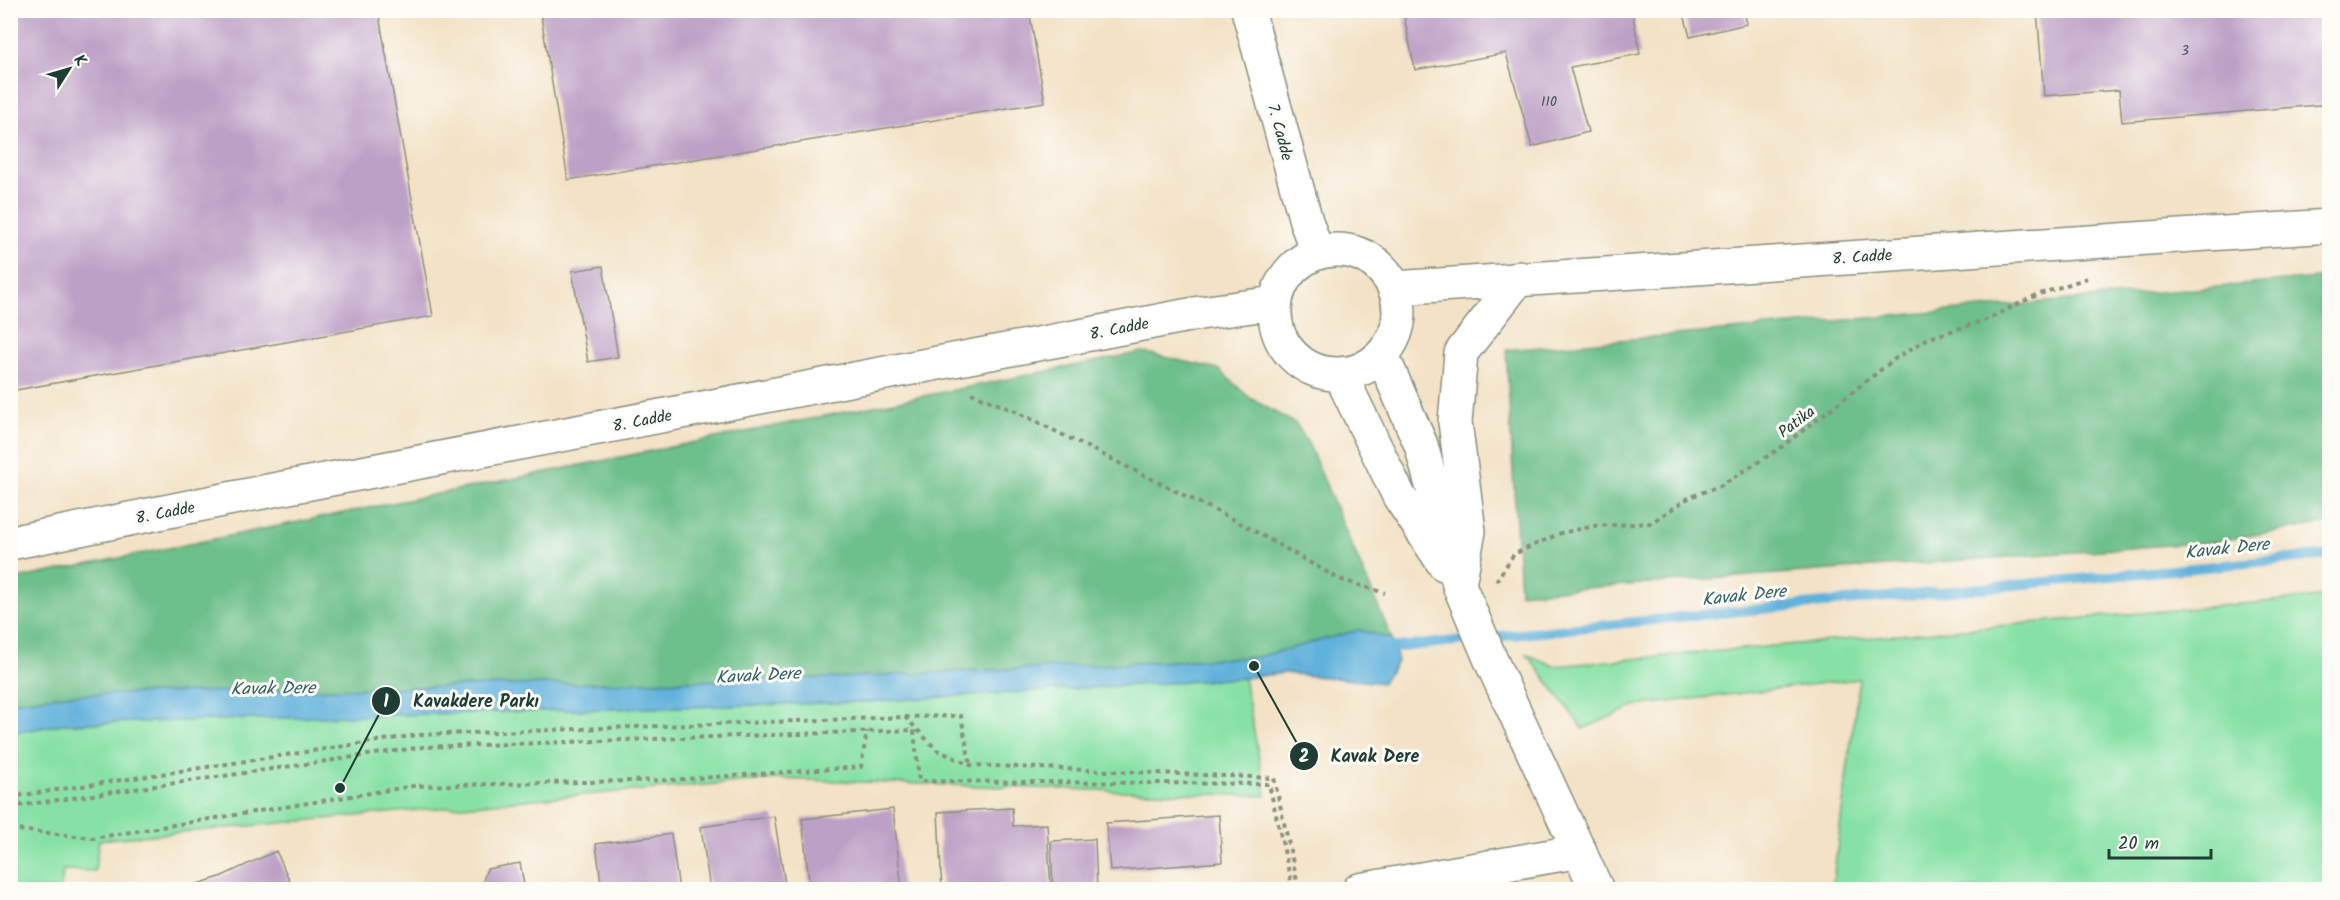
<svg xmlns="http://www.w3.org/2000/svg" width="2340" height="900" font-family="Kalam,sans-serif">
  <style>
    .green { fill: #87e1a6; stroke: #538f6d; stroke-width: 1.5 }
    .forest { fill: #6dbf8b; stroke: #467e60; stroke-width: 1.5 }
    .water { fill: #61b1dc; stroke: #407788; stroke-width: 1.5 }
    .lines { fill: none; stroke-linecap: round; stroke-linejoin: round }
    .stream { stroke: #61b1dc; stroke-width: 10 }
    .building { fill: #bda0c6 }
    .minor-casing { stroke: #89907d; stroke-width: 36 }
    .tertiary-casing { stroke: #89907d; stroke-width: 36 }
    .path { stroke: #89907d; stroke-width: 4; stroke-dasharray: 4.5 4.5; stroke-linecap: butt }
    .minor { stroke: #fff; stroke-width: 33 }
    .tertiary { stroke: #fff; stroke-width: 33 }
    .labels { text-anchor: middle; stroke-width: 6; stroke-linejoin: round; paint-order: stroke }
    .number-label { font-size: 14px; fill: #465658 }
    .street-label { font-size: 16px; fill: #1f3d34; stroke: #fdfcf7 }
    .water-label { font-size: 18px; font-style: italic; fill: #336066; stroke: #fdfcf7 }
    .leader { fill: none; stroke: #1f3d34; stroke-width: 2 }
    .callout-dot { fill: #1f3d34; stroke: #fdfcf7; stroke-width: 2 }
    .mark-label { font-size: 18px; text-anchor: middle; font-weight: bold; fill: #fff }
    .callout-label { font-size: 18px; text-anchor: middle; font-weight: bold; fill: #1f3d34; stroke: #fdfcf7; stroke-width: 6; stroke-linejoin: round; paint-order: stroke }
  </style>
  <rect width="100%" height="100%" fill="#fdfcf7"/>
  <filter id="ink" filterUnits="userSpaceOnUse"><feTurbulence type="fractalNoise" baseFrequency=".0167" numOctaves="2"/><feDisplacementMap in="SourceGraphic" scale="12" xChannelSelector="R" yChannelSelector="G"/><feConvolveMatrix kernelMatrix="1 2 1 2 8 2 1 2 1" color-interpolation-filters="sRGB"/></filter>
  <filter id="wash" filterUnits="userSpaceOnUse"><feTurbulence type="fractalNoise" baseFrequency=".008" numOctaves="4" result="noise"/><feDisplacementMap in="SourceGraphic" scale="24" xChannelSelector="R" yChannelSelector="G"/><feGaussianBlur stdDeviation="1.35" result="paint"/><feColorMatrix in="noise" values="0 0 0 0 0 0 0 0 0 0 0 0 0 0 0 0 0 1.4 0 .05"/><feComposite in="paint" operator="in"/></filter>
  <g filter="url(#wash)">
    <rect width="100%" height="100%" fill="#f3e2c6"/>
    <path class="green" d="M2329,596v293h-497l27,-210 -224,27 -52,23 -56,-75 27,12z
      M1244,678l22,118 -489,-17 -219,18 -459,43 -4,31 -32,-1 -2,19 -50,1v-157l52,-9 803,-22z"/>
    <path class="forest" d="M2329,277v246l-119,19 -690,51 -14,-243z
      M1142,352l76,17 32,29 46,26 13,21 83,194 -33,-9 -101,27 -429,21 -764,17 -54,7 -1,-122z"/>
    <path class="water" d="M1359,630l33,9 6,22 -16,22 -98,-10 -40,5 -378,24 -803,22 -52,9v-31l54,-7 764,-17 429,-21z"/>
    <g class="lines">
      <path class="stream" d="M1380,649l339,-36 611,-58"/>
    </g>
    <g id="blocks">
      <path class="building" d="M10,10h368l55,306 -423,75z
        M540,10h489l16,92 -477,78z
        M1429,10h107l1,4 21,-4h74l8,44 -70,13 18,65 -56,15 -26,-94 -91,17 -11,-54z
        M1683,10h61l3,14 -57,13z
        M2037,10h293v94l-208,18 -3,-32 -75,6z
        M603,266l15,91 -30,5 -16,-91z
        M1012,808l1,18 34,-2 4,66h-109l-4,-78z
        M893,809l9,81h-92l-8,-71z
        M1219,815l3,47 -112,9 -4,-48z
        M774,816l12,74h-76l-9,-63z
        M671,834l8,56h-77l-6,-46z
        M1095,839l2,50 -44,1 -2,-49z
        M276,851l18,39h-130l30,-5 26,-8z
        M520,863l5,27h-45l7,-21z"/>
    </g>
  </g>
  <g filter="url(#ink)">
    <use href="#blocks" fill-opacity="0" stroke="#89907d" stroke-width="1.5"/>
    <g class="lines">
      <defs>
        <path id="minor" d="M1459,585l34,80
          M1359,890l221,-39"/>
        <path id="tertiary" d="M1248,10l58,211 11,31
          M1275 312a62 62 0 1 1 124 0a62 62 0 1 1-124 0Z
          M1394,288l936,-62
          M1382,355l39,90 36,132
          M1340,374l59,122 45,68
          M10,543l258,-52 932,-178 75,-10
          M1459,585l10,-54 -14,-109 6,-69 58,-75
          M1493,665l104,225"/>
      </defs>
      <use href="#minor" class="minor-casing"/>
      <use href="#tertiary" class="tertiary-casing"/>
      <path class="path" d="M971,393l44,18 227,113 97,55 46,14
        M1496,581l18,-27 47,-21 34,-7 56,-3 39,-26 30,-11 59,-37 117,-91 31,-19 58,-19 52,-25 50,-17
        M905,717l56,-1 9,48
        M10,797l407,-62 488,-18 32,33 33,15 304,13 25,112
        M10,807l413,-60 491,-17 5,51 350,3 24,106
        M10,829l84,9 319,-52 258,-6 190,-13 6,-36"/>
      <use href="#minor" class="minor"/>
      <use href="#tertiary" class="tertiary"/>
    </g>
  </g>
  <g class="labels">
    <g class="number-label">
      <text x="2185" y="55">3</text>
      <text x="1549" y="106">110</text>
    </g>
    <g class="street-label">
      <text transform="translate(1281 132) rotate(75)" y="6">7. Cadde</text>
      <text transform="translate(1862 256) rotate(-4)" y="6">8. Cadde</text>
      <text transform="translate(1119 328) rotate(-11)" y="6">8. Cadde</text>
      <text transform="translate(642 420) rotate(-11)" y="6">8. Cadde</text>
      <text transform="translate(1796 421) rotate(-37)" y="6">Patika</text>
      <text transform="translate(165 512) rotate(-11)" y="6">8. Cadde</text>
    </g>
    <g class="water-label">
      <text transform="translate(2227 548) rotate(-6)" y="6">Kavak Dere</text>
      <text transform="translate(1744 595) rotate(-6)" y="6">Kavak Dere</text>
      <text transform="translate(758 675) rotate(-3)" y="6">Kavak Dere</text>
      <text transform="translate(273 688) rotate(-1)" y="6">Kavak Dere</text>
    </g>
  </g>
  <path class="leader" d="M340 788L386 701M1254 666L1304 756"/>
  <g class="callout-dot">
    <circle cx="340" cy="788" r="6"/>
    <circle cx="1254" cy="666" r="6"/>
    <circle cx="386" cy="701" r="15"/>
    <circle cx="1304" cy="756" r="15"/>
  </g>
  <g class="mark-label">
    <text x="386" y="707">1</text>
    <text x="1304" y="762">2</text>
  </g>
  <g class="callout-label">
    <text x="476" y="707">Kavakdere Parkı</text>
    <text x="1375" y="762">Kavak Dere</text>
  </g>
  <rect width="2340" height="900" fill="none" stroke="#fdfcf7" stroke-width="36"/>
  <g transform="translate(69 69) rotate(53)" stroke="#fdfcf7" stroke-width="4.5" paint-order="stroke">
  <path d="M0-4.5L10 22L0 15L-10 22Z" fill="#1f3d34"/>
  <text y="-9" font-size="16" font-weight="bold" text-anchor="middle" fill="#1f3d34">K</text>
  </g>
  <path d="M2109 849v9h102v-9" fill="none" stroke="#1f3d34" stroke-width="3"/>
  <text x="2118" y="849" font-size="18" fill="#1f3d34" stroke="#fdfcf7" stroke-width="4.5" paint-order="stroke">20 m</text>
</svg>
